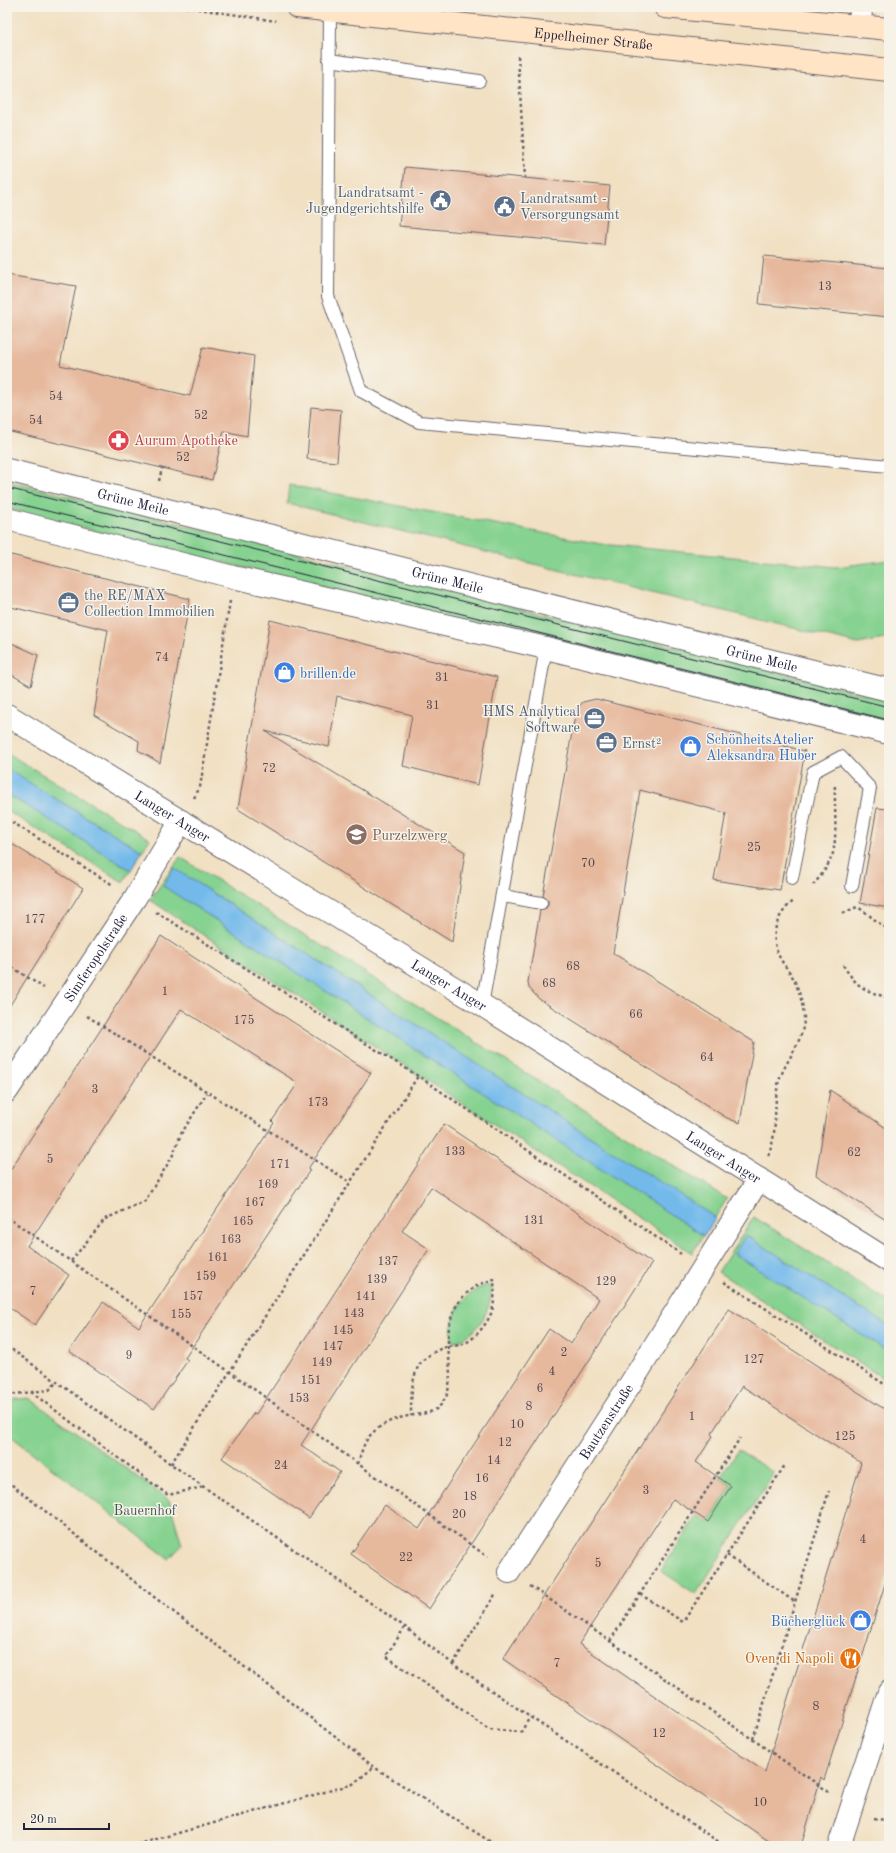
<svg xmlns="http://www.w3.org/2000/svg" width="896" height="1853" font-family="'Old Standard TT',serif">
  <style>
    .green { fill: #86d290; stroke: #547a66 }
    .water { fill: #73baeb; stroke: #4a6e93 }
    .building { fill: #e6b89c; fill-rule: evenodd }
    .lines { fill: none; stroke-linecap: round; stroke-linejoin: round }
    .service-casing { stroke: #6a646a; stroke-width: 14 }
    .minor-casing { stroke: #6a646a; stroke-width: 24 }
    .secondary-casing { stroke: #6a646a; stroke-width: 24 }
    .path { stroke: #6a646a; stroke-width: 2.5; stroke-dasharray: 3 3; stroke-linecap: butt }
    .service { stroke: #fff; stroke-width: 12 }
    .minor { stroke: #fff; stroke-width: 22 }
    .secondary { stroke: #ffe4c6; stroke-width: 22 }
    .tram { stroke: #22223b; stroke-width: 1 }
    .labels { text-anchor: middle; stroke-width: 3; stroke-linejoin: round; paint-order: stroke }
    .number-label { font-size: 12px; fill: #534853 }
    .street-label { font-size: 14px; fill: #22223b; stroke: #f7f3e8 }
    .service-label { font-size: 14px; fill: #4e5e75; stroke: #f7f3e8; text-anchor: start }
    .health-label { font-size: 14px; fill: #be3a42; stroke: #f7f3e8; text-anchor: start }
    .shop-label { font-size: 14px; fill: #366cbe; stroke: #f7f3e8; text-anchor: start }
    .education-label { font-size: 14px; fill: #785e54; stroke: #f7f3e8; text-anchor: start }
    .park-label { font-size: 14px; fill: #405754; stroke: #f7f3e8 }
    .food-label { font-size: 14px; fill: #c56008; stroke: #f7f3e8; text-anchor: end }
  </style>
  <rect width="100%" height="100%" fill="#f7f3e8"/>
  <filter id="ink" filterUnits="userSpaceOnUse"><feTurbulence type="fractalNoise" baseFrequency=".025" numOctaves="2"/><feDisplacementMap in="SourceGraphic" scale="8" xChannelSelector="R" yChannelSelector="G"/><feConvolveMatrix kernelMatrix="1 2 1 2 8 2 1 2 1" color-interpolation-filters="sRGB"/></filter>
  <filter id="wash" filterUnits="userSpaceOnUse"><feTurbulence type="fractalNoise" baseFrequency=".012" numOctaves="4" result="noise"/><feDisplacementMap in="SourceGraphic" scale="16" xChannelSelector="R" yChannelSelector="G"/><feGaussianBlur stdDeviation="0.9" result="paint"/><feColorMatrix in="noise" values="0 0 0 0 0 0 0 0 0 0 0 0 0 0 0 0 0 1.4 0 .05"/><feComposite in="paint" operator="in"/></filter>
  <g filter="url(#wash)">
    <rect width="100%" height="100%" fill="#f1e0c2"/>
    <path class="green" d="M7,481l882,219v28l-882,-219z
      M289,485l312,59 235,23 53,-7v78l-31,6 -571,-141z
      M7,753l143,86 -27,43 -116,-71z
      M180,857l547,342 -35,54 -542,-353z
      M754,1217l135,85v80l-171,-110z
      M487,1285l4,3c1,23 -14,47 -36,54l-3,-1c-4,-23 11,-49 35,-56z
      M29,1398l140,102 13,45 -13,14 -162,-126v-33z
      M738,1450l36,23 -78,121 -35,-23 36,-56 11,7 23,-36 -11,-8z"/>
    <path class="water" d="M7,769l135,82 -11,19 -124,-76z
      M174,868l542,350 -12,18 -541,-350z
      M746,1235l143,91v26l-155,-98z"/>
    <g id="blocks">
      <path class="building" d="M405,167l205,19 -6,59 -205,-19z
        M764,256l125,12v49l-130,-13z
        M7,275l69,11 -16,79 130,31 13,-49 51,9 -7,80 -23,-5 -12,49 -205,-49z
        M311,407l30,3 -4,52 -30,-3z
        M7,554l183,45 -30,164 -22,-13 1,-9 -45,-26 14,-85 -101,-24z
        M270,620l227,57 -19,108 -75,-19 9,-51 -75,-19 -8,51 -64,-16 200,121 -13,90 -214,-133z
        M7,641l31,14 -7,31 -24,-14z
        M596,699l209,52 -25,139 -66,-10 12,-67 -86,-23 -27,163 141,89 -14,81 -13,-5 -188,-119 -10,-11 -1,-6 12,-72 6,-2 2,-4v-4l-5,-4 33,-186 7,-8z
        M877,808l12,1v99l-29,-5z
        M7,841l76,47 -76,122z
        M161,936l210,137 -63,96 2,1 -125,188 3,2 -34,49 -85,-58 34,-49 36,25 135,-204 -2,-2 26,-38 -117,-74 -154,237 42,29 -34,50 -28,-19v-131z
        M830,1090l59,40v92l-73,-47z
        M444,1124l208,139 -223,346 -78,-55 34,-49 34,24 130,-200 22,15 28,-45 -168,-112 -29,44 27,18 -128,196 39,27 -31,46 -87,-60 32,-45 2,1z
        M729,1309l160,103v159l-65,209 -3,-3 -20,69h-25l-273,-187zM742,1386l119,77 -96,309 -186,-128 94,-145 35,23 23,-36 -35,-24 17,-26 -2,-2z"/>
    </g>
  </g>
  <g filter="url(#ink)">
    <use href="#blocks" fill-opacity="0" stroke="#6a646a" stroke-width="1"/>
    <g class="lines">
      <defs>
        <path id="service" d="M330,11l-2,285 33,95 58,31 470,44
          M329,60l150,21
          M792,878l21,-106 28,-15 29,31 -18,98
          M503,896l38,7
          M482,1005l64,-357"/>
        <g id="minor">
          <path d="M860,26l1,-19"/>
          <path id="s1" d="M7,470l882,220"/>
          <path d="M7,519l226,58 313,71 343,85"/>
          <path id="s2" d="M7,715l475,290 407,256"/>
          <path id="s3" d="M7,1091l128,-193 46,-77"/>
          <path id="s4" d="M509,1572l127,-197 123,-196"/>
          <path d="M839,1846l50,-154"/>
        </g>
        <g id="secondary">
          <path id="s5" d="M297,7l592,63"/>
          <path d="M665,7l224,22"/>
        </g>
      </defs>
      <use href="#service" class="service-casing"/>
      <use href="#minor" class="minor-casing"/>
      <use href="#secondary" class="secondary-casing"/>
      <path class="path" d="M186,7l90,14
        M518,56l7,122
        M159,481l3,-13
        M194,798l6,-11 30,-186
        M7,819l106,66
        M813,885c7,-8 15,-18 19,-29 6,-16 2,-53 3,-72
        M156,912l262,164 263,178
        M843,913l14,-6c12,6 20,17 32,22
        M7,964l37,24
        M843,965c15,23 20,25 46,33
        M87,1016l263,166
        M768,1156c11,-25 4,-50 11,-75 7,-22 25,-39 25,-64 -1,-12 -4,-24 -9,-35 -4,-10 -12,-17 -16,-26 -10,-22 -2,-43 16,-56
        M7,1217l223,155 258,185
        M71,1261l34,-42 40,-18 27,-44 9,-23 26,-41
        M724,1282l165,105
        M7,1346l164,118 234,163 48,37 77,53 195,129
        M31,1392l137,103 35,-8
        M7,1395l42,-5 8,-8
        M171,1464l247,-388
        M358,1464c2,-7 4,-15 7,-21 7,-14 24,-23 39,-26 11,-3 26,-2 35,-10 2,-2 5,-7 7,-10 5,-12 4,-27 3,-40 -3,-25 0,-52 23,-68 6,-5 15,-7 22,-10 1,25 1,35 -16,54 -5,5 -10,10 -18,12 -4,1 -8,0 -12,1 -10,3 -26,12 -30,21 -7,15 -7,33 -7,49
        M7,1481l142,112 225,174 123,79
        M727,1555l68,47
        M530,1586l299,206
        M640,1594l43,28 102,-157
        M405,1627l-19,29 103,73 32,3 9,-15
        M610,1641l130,-203
        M453,1664l43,-71
        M753,1739l76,-248
        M874,1818l15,3
        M132,1846l221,-62 21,-17"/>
      <use href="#service" class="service"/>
      <use href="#minor" class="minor"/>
      <use href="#secondary" class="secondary"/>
      <path class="tram" d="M7,488l882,219
        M7,501l882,219"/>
    </g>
  </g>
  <defs>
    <symbol id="civic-disc" viewBox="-11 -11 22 22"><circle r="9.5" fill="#5c6f8a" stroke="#f7f3e8"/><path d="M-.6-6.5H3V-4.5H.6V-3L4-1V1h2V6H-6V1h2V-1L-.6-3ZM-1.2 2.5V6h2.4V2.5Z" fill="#fff"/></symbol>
    <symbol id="pharmacy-disc" viewBox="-11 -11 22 22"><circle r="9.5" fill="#e0444e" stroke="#f7f3e8"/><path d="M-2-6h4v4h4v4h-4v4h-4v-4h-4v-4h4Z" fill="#fff"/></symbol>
    <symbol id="office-disc" viewBox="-11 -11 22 22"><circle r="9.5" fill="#5c6f8a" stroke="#f7f3e8"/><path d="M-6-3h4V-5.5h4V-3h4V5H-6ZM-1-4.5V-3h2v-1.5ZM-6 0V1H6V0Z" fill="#fff"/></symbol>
    <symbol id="shop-disc" viewBox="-11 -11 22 22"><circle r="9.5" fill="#3f7fe0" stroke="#f7f3e8"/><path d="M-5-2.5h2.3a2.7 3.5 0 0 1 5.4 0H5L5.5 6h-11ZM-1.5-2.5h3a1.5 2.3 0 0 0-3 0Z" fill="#fff"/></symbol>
    <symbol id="school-disc" viewBox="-11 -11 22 22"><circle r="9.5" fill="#8d6e63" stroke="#f7f3e8"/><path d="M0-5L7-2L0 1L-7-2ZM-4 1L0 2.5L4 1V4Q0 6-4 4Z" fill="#fff"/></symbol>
    <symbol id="restaurant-disc" viewBox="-11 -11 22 22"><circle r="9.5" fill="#e8710a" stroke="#f7f3e8"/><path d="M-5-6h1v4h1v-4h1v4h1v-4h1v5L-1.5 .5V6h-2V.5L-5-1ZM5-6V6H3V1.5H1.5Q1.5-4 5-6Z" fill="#fff"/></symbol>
  </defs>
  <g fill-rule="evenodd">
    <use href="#civic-disc" x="428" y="188" width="25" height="25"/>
    <use href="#civic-disc" x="492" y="194" width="25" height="25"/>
    <use href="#pharmacy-disc" x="106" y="428" width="25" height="25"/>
    <use href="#office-disc" x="56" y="590" width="25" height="25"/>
    <use href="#shop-disc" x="272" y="660" width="25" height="25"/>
    <use href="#office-disc" x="582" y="706" width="25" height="25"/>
    <use href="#office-disc" x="594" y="730" width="25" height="25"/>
    <use href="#shop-disc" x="678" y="734" width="25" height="25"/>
    <use href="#school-disc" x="344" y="822" width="25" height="25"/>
    <use href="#shop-disc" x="848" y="1608" width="25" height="25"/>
    <use href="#restaurant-disc" x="838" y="1646" width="25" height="25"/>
  </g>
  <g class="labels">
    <g class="number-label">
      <text x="825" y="290">13</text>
      <text x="56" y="400">54</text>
      <text x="201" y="419">52</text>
      <text x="36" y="424">54</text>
      <text x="183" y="461">52</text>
      <text x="162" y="661">74</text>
      <text x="442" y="681">31</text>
      <text x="433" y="709">31</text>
      <text x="269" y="772">72</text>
      <text x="754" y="851">25</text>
      <text x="588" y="867">70</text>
      <text x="35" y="923">177</text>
      <text x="573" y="970">68</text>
      <text x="549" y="987">68</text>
      <text x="165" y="995">1</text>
      <text x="636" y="1018">66</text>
      <text x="244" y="1024">175</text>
      <text x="707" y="1061">64</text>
      <text x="95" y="1093">3</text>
      <text x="318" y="1106">173</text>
      <text x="455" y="1155">133</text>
      <text x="854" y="1156">62</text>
      <text x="50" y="1163">5</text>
      <text x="280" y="1168">171</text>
      <text x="268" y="1188">169</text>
      <text x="255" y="1206">167</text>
      <text x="534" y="1224">131</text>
      <text x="243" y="1225">165</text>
      <text x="231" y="1243">163</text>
      <text x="218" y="1261">161</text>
      <text x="388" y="1265">137</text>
      <text x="206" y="1280">159</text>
      <text x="377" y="1283">139</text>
      <text x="606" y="1285">129</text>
      <text x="33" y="1295">7</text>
      <text x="193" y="1300">157</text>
      <text x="366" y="1300">141</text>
      <text x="354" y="1317">143</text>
      <text x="181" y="1318">155</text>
      <text x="343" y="1334">145</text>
      <text x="333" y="1350">147</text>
      <text x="564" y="1356">2</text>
      <text x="129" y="1359">9</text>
      <text x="754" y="1363">127</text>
      <text x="322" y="1366">149</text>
      <text x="552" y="1375">4</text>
      <text x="311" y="1384">151</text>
      <text x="540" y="1392">6</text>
      <text x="299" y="1402">153</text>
      <text x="529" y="1410">8</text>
      <text x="692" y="1420">1</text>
      <text x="517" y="1428">10</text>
      <text x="845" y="1440">125</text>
      <text x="505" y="1446">12</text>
      <text x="494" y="1464">14</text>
      <text x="281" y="1469">24</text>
      <text x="482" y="1482">16</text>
      <text x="646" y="1494">3</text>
      <text x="470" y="1500">18</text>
      <text x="459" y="1518">20</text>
      <text x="863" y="1543">4</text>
      <text x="406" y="1561">22</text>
      <text x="598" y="1567">5</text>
      <text x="557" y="1667">7</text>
      <text x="816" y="1710">8</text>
      <text x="659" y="1737">12</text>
      <text x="760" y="1806">10</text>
    </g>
    <g class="street-label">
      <text dy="5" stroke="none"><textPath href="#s5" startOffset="298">Eppelheimer Straße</textPath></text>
      <text dy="5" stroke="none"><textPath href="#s1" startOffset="130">Grüne Meile</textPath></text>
      <text dy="5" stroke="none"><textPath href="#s1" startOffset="454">Grüne Meile</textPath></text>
      <text dy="5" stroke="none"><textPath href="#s1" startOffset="778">Grüne Meile</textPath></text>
      <text dy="5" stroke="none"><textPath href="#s2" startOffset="194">Langer Anger</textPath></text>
      <text dy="5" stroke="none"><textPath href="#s3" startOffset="160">Simferopolstraße</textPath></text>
      <text dy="5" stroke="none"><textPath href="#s2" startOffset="518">Langer Anger</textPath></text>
      <text dy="5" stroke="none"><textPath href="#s2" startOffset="842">Langer Anger</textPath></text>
      <text dy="5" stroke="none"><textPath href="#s4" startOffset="179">Bautzenstraße</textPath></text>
    </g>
    <g class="service-label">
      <text x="424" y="197" text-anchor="end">Landratsamt -<tspan x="424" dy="16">Jugendgerichtshilfe</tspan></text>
      <text x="520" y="203">Landratsamt -<tspan x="520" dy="16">Versorgungsamt</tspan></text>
      <text x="84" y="600">the RE/MAX<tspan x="84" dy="16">Collection Immobilien</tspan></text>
      <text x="580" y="716" text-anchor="end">HMS Analytical<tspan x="580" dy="16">Software</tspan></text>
      <text x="622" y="748">Ernst²</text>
    </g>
    <g class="health-label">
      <text x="134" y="445">Aurum Apotheke</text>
    </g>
    <g class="shop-label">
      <text x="300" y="678">brillen.de</text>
      <text x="706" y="744">SchönheitsAtelier<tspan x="706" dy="16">Aleksandra Huber</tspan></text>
      <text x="846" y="1626" text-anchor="end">Bücherglück</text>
    </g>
    <g class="education-label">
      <text x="372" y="840">Purzelzwerg</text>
    </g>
    <g class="park-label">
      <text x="145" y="1515">Bauernhof</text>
    </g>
    <g class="food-label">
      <text x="834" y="1663">Oven di Napoli</text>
    </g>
  </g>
  <rect width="896" height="1853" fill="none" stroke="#f7f3e8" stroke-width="24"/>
  <path d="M24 1823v6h85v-6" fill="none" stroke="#22223b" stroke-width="2"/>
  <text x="30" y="1823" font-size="12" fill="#22223b" stroke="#f7f3e8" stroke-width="3" paint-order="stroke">20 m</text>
</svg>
